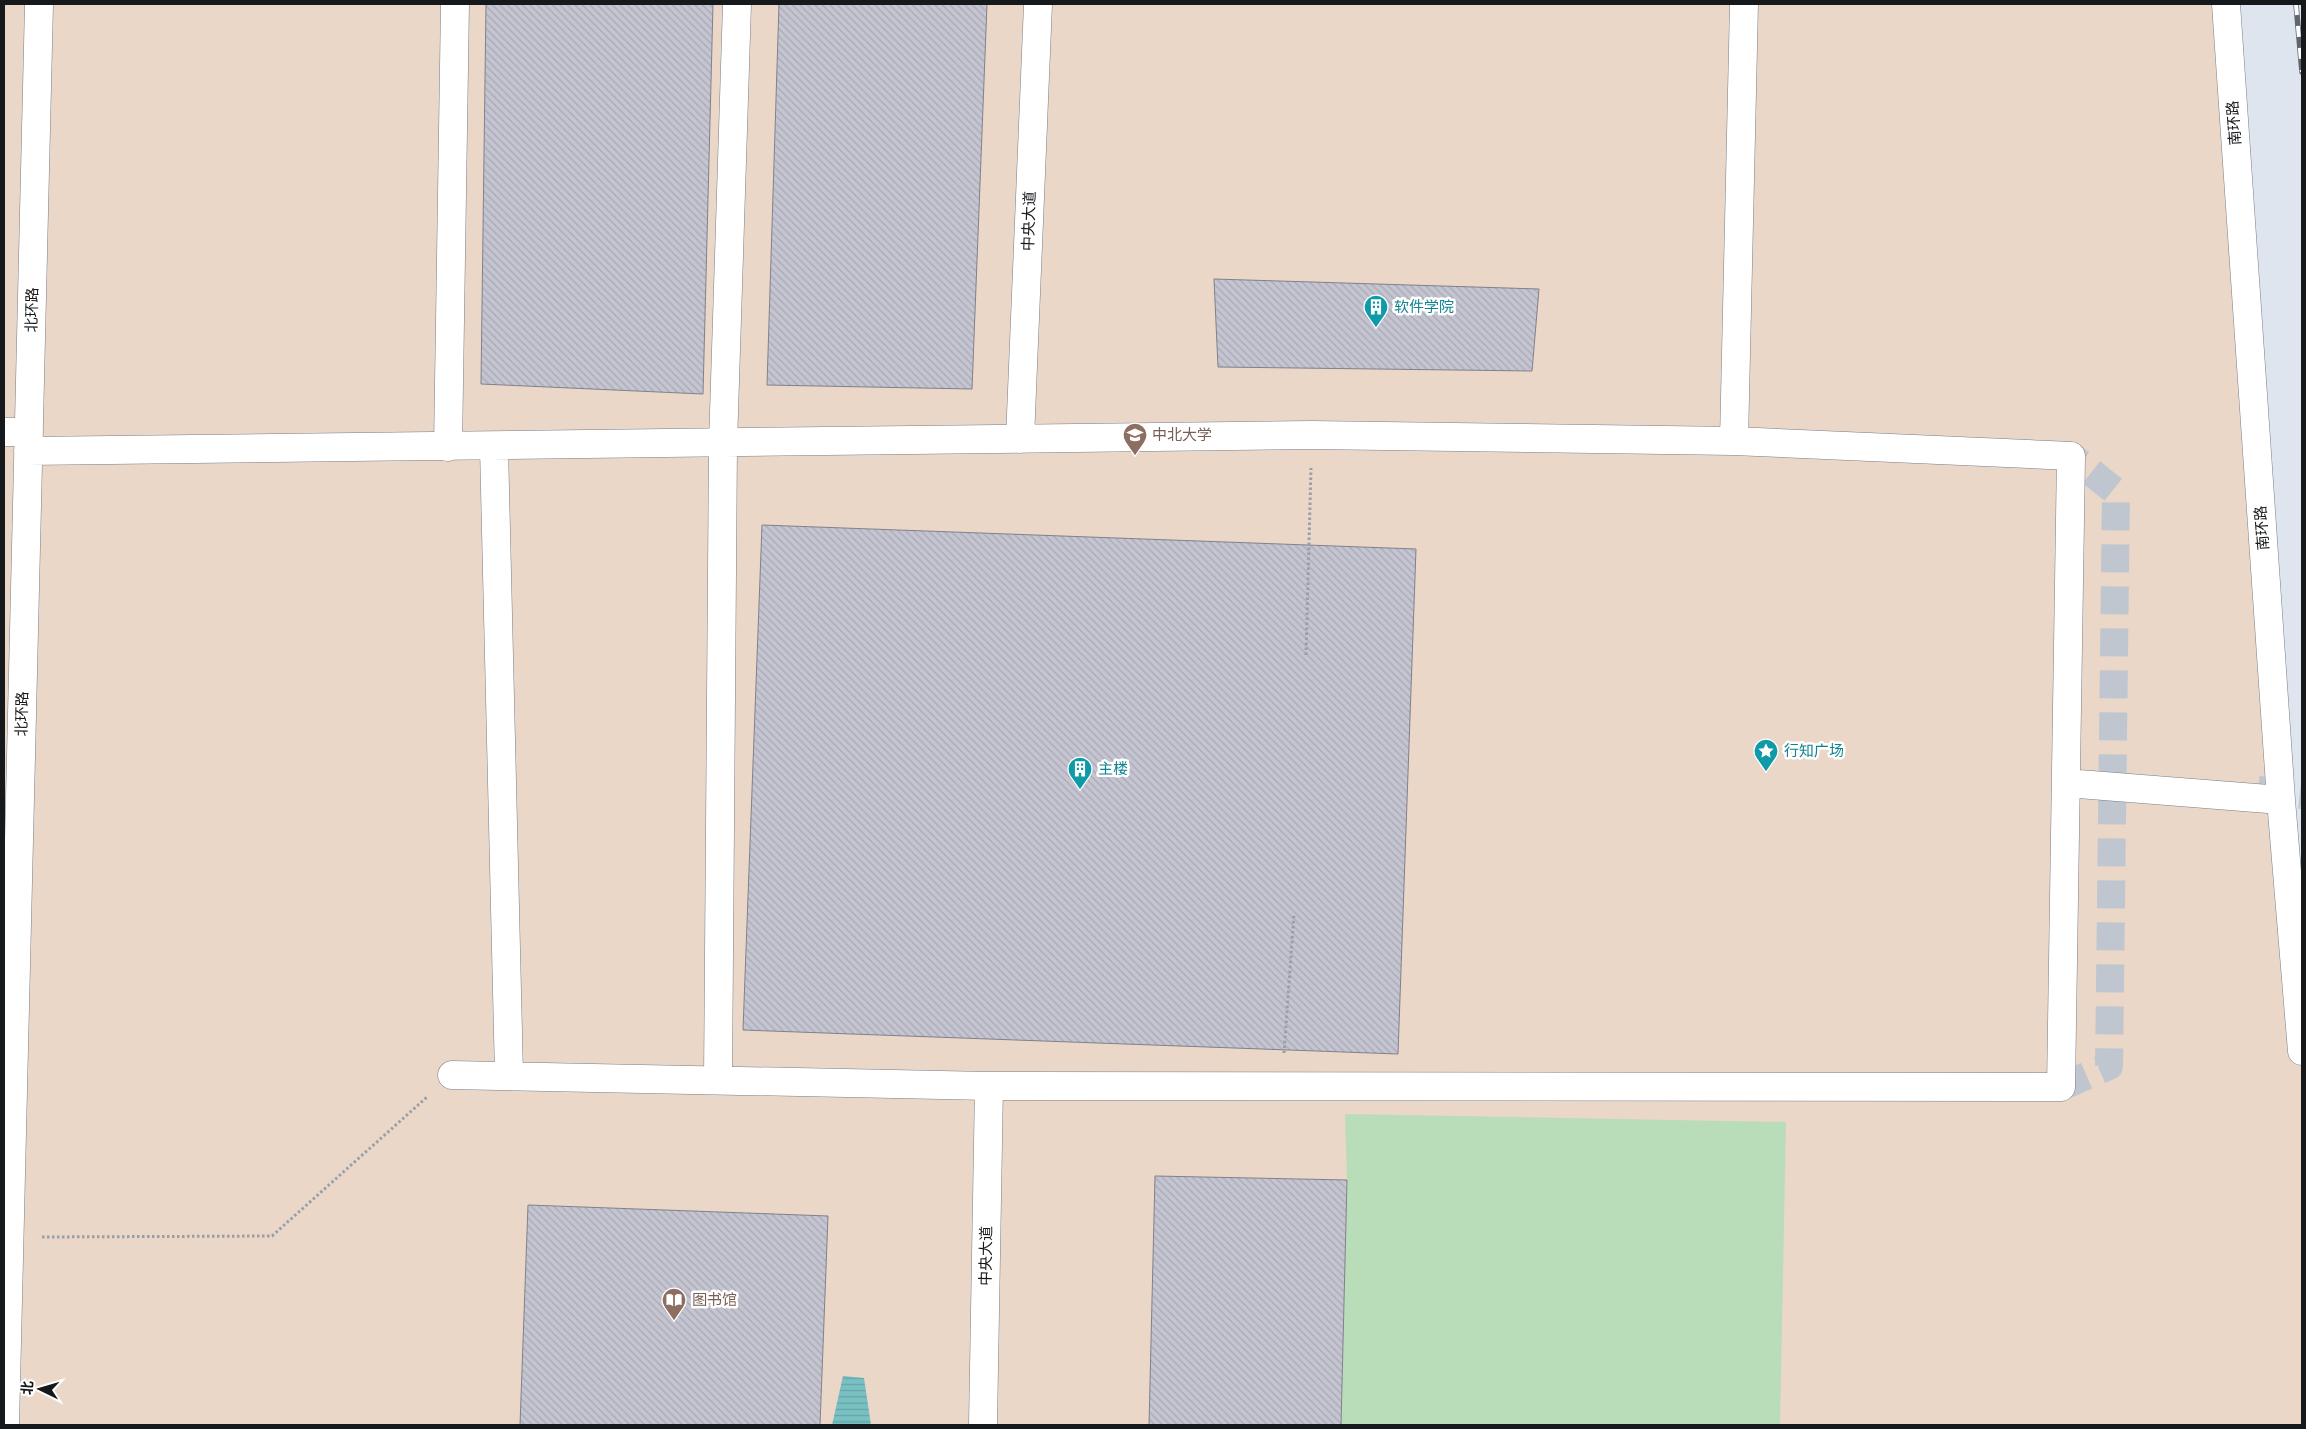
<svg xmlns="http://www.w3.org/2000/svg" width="2306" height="1429" font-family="Ubuntu,'Noto Sans SC',sans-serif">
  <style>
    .education { fill: #ead7c7 }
    .green { fill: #b8ddb8 }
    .water { fill: url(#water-rules) }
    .building { fill: url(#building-back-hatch); stroke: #80818c }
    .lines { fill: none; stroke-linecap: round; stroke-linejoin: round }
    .street-tunnel { stroke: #c0c6cf; stroke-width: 28; stroke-dasharray: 28 14; stroke-linecap: butt }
    .street-casing { stroke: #777e87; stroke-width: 29 }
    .path { stroke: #999fa7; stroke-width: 3; stroke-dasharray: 2.5 2.5; stroke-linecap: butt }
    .street { stroke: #fff; stroke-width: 28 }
    .rail-casing { stroke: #61656b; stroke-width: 5.5 }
    .rail { stroke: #fff; stroke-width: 4; stroke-dasharray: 11; stroke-linecap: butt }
    .labels { text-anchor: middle; stroke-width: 5; stroke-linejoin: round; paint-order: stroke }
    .street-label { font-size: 15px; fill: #16191c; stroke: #fff }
    .culture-label { font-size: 15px; fill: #0d838f; stroke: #fff; text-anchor: start }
    .education-label { font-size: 15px; fill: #785e54; stroke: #fff; text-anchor: start }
  </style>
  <defs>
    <pattern id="water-rules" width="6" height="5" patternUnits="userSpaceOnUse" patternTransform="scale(1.25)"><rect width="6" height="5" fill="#78c0c2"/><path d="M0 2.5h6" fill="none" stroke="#67a4a6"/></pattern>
    <pattern id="building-back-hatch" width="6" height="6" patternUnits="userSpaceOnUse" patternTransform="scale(1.25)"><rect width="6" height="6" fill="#c4c5d1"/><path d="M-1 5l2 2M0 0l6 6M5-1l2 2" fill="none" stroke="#a8a9b3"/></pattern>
  </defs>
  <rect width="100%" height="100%" fill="#dee5ef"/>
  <path class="education" d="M4,4h2227l71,903v518h-2298z"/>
  <path class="green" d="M1345,1114l441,8 -6,303h-439l6,-245z"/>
  <path class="water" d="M843,1376l21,2 7,47h-39z"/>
  <path class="building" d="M486,4h227l-10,390 -222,-10z
    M779,4h208l-15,385 -205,-4z
    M1214,279l325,10 -7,82 -314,-4z
    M762,525l654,24 -18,505 -655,-24z
    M1155,1176l192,4 -6,245h-192z
    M528,1205l300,11 -8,209h-300z"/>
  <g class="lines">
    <path class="street-tunnel" d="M2258,790l44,5
      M2061,1087l48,-21 7,-574 -45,-36"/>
    <defs>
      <path id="street" d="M2226,4l55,796 21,251
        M4,432h25
        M1020,439l18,-435
        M1734,441l10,-437
        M448,447l7,-443
        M494,447l15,628
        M28,451l1284,-16 422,6 337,15 -10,631 -1072,-1 -537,-11
        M2066,783l215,17
        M718,1080l5,-636 14,-440
        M5,1425l34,-1421
        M983,1425l6,-339"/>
    </defs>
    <use href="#street" class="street-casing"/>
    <path class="path" d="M1306,655l5,-187
      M1284,1053l10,-139
      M42,1237l230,-1 155,-139"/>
    <use href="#street" class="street"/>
    <defs>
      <path id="rail" d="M2296,4l6,68"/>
    </defs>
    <use href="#rail" class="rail-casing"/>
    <use href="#rail" class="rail"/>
  </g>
  <defs>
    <symbol id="building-pin" viewBox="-11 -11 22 30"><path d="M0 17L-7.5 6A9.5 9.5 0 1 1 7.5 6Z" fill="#0f9aa8" stroke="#fff"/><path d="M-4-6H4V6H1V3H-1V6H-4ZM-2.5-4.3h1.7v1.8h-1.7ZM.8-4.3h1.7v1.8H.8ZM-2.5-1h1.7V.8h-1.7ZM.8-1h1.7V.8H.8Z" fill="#fff"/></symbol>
    <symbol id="university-pin" viewBox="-11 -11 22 30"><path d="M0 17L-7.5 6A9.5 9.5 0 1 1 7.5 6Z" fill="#8d6e63" stroke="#fff"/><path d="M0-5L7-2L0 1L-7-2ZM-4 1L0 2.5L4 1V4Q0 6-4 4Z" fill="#fff"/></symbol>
    <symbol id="sight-pin" viewBox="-11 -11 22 30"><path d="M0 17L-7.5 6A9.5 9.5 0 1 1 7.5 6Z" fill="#0f9aa8" stroke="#fff"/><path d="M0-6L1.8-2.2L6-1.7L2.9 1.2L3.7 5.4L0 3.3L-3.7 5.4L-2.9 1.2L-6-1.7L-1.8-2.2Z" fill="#fff"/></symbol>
    <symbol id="library-pin" viewBox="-11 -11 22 30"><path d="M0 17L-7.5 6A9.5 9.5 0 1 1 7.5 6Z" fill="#8d6e63" stroke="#fff"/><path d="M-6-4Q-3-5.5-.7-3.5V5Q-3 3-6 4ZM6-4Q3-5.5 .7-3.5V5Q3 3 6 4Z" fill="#fff"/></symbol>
  </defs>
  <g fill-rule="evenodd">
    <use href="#building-pin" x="1362" y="293" width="28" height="38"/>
    <use href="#university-pin" x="1121" y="421" width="28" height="38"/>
    <use href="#sight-pin" x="1752" y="737" width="28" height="38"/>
    <use href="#building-pin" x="1066" y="755" width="28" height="38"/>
    <use href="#library-pin" x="660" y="1286" width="28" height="38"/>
  </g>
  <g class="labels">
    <g class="street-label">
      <text transform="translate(2234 123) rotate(-94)" y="5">南环路</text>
      <text transform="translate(1029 221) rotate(-88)" y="5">中央大道</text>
      <text transform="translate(32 310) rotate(-89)" y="5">北环路</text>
      <text transform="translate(2262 528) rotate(-94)" y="5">南环路</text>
      <text transform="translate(22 714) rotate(-89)" y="5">北环路</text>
      <text transform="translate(986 1256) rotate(-89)" y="5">中央大道</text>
    </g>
    <g class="culture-label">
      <text x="1394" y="312">软件学院</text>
      <text x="1784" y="756">行知广场</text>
      <text x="1098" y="774">主楼</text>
    </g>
    <g class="education-label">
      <text x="1152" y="440">中北大学</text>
      <text x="692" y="1305">图书馆</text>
    </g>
  </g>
  <rect width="2306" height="1429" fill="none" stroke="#16191c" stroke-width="10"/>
  <g transform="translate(40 1389) rotate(275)" stroke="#ffffff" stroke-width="4" paint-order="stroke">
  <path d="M0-4L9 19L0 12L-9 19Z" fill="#16191c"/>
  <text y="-8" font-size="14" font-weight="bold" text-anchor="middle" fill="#16191c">北</text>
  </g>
</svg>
